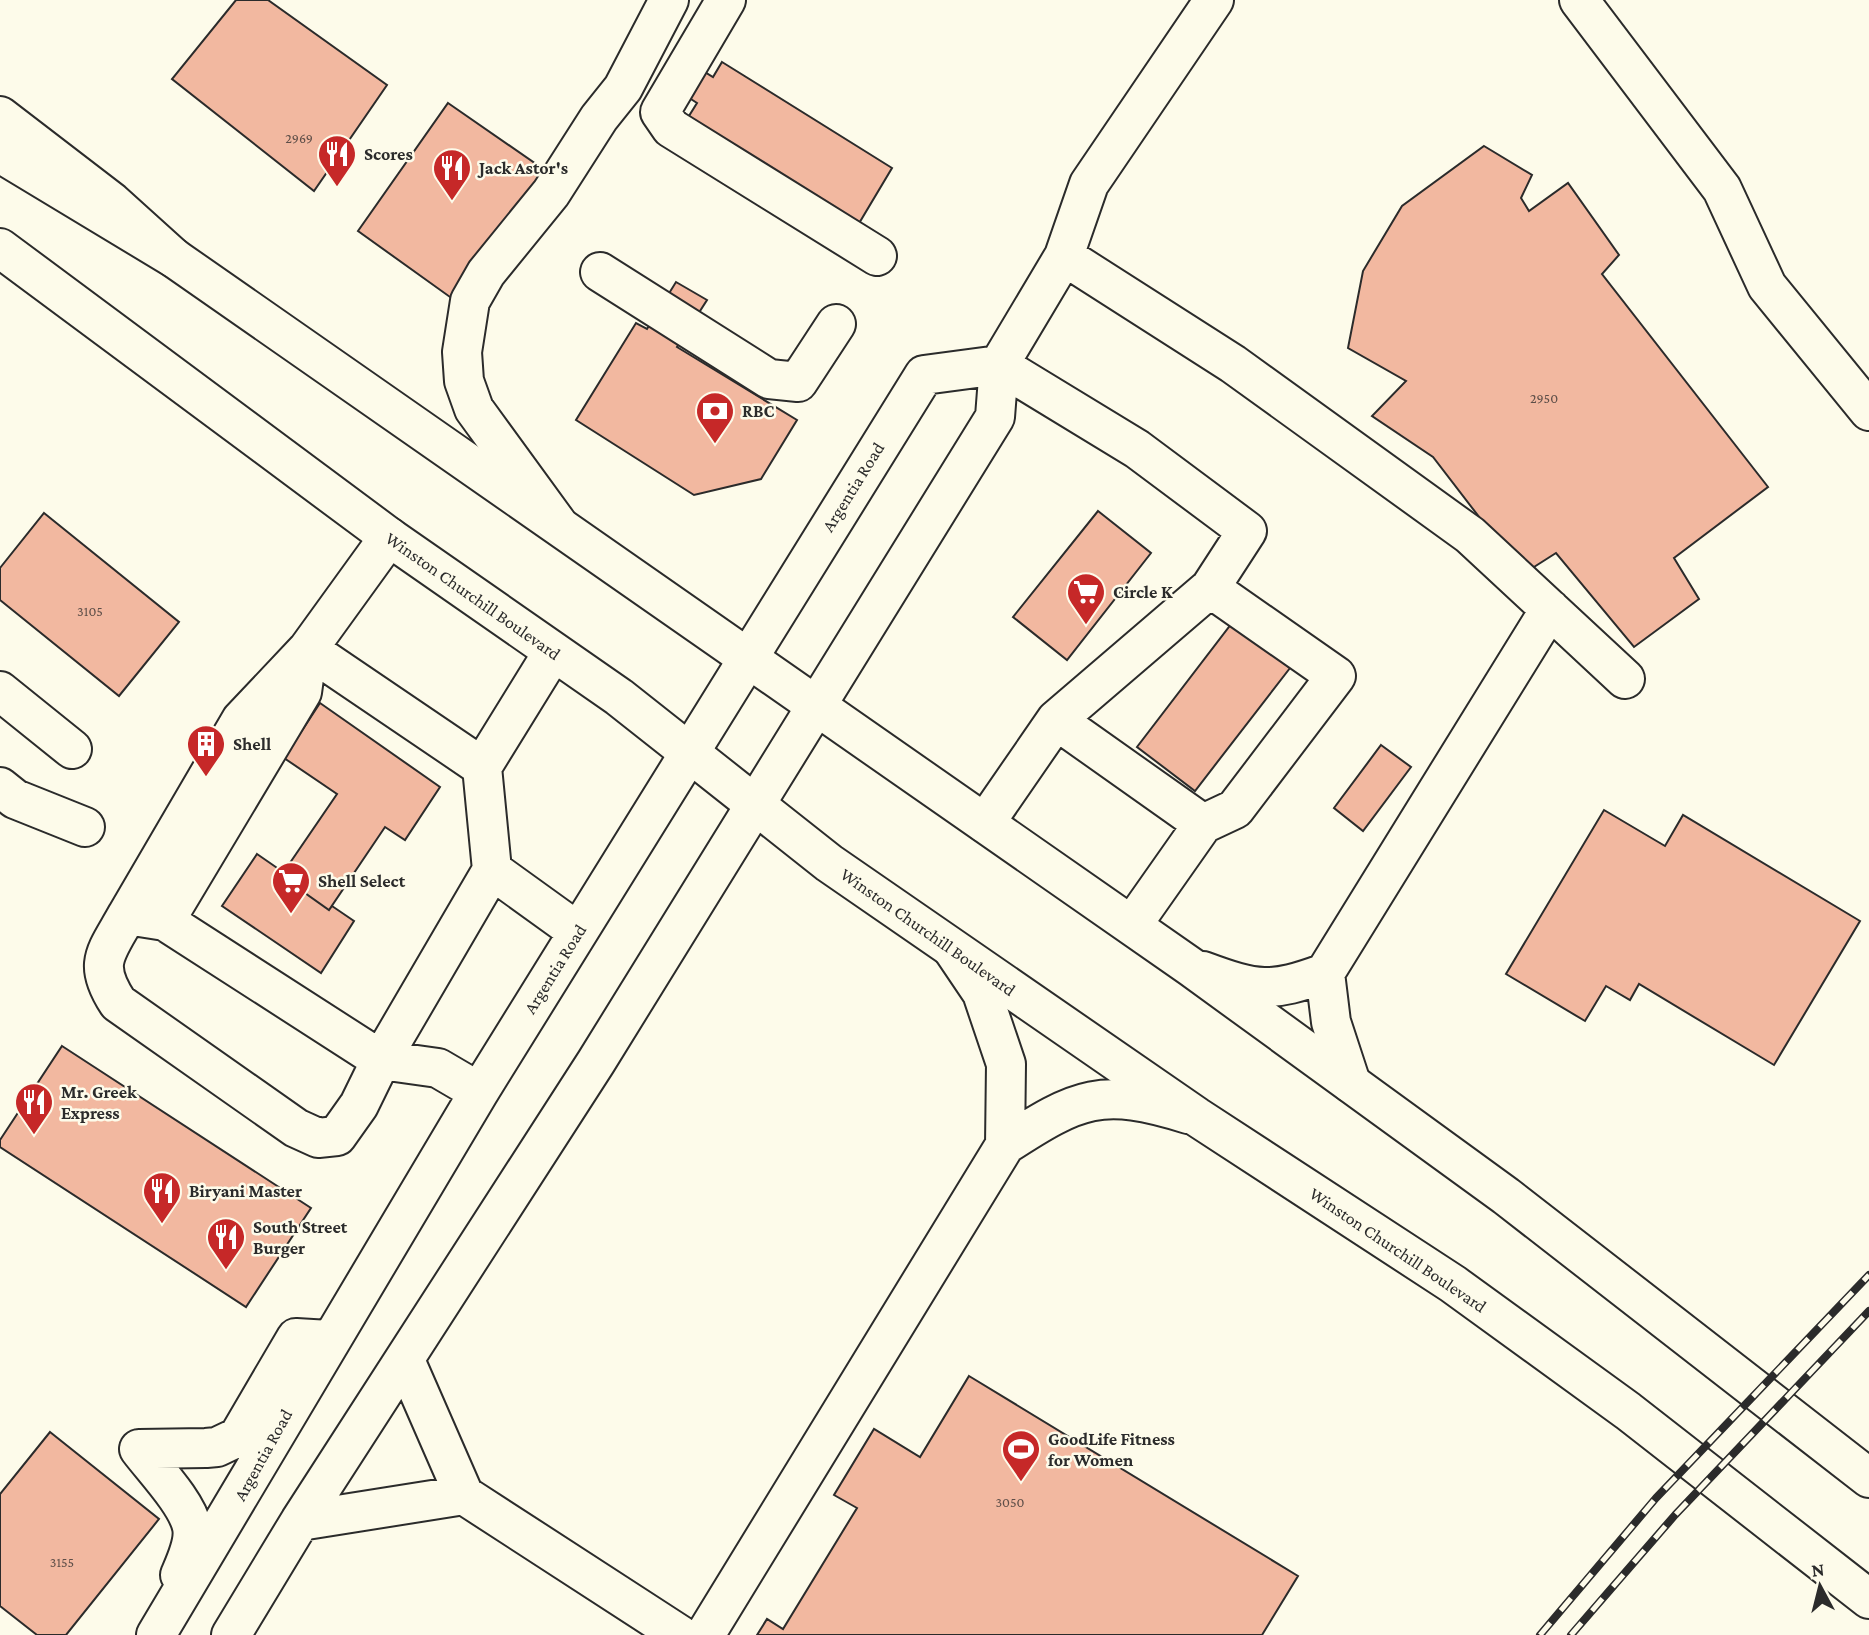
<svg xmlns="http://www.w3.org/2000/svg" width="1869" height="1635" font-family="'Crimson Pro',serif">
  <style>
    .building { fill: #f2b8a0; stroke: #2b2b2b; stroke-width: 2 }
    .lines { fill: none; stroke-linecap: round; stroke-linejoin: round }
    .minor-casing { stroke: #2b2b2b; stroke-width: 42 }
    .major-casing { stroke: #2b2b2b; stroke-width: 42 }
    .highway-casing { stroke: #2b2b2b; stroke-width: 42 }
    .minor { stroke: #fdfbea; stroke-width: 38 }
    .major { stroke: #fdfbea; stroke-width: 38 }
    .highway { stroke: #fdfbea; stroke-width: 38 }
    .rail-casing { stroke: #2b2b2b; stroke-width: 8 }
    .rail { stroke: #fdfbea; stroke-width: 5; stroke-dasharray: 16; stroke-linecap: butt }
    .labels { text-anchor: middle; stroke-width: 5; stroke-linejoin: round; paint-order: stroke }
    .number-label { font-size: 14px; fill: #5d4e48 }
    .poi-label { font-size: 18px; font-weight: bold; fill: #2b2b2b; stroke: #fdfbea; text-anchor: start }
    .street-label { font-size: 18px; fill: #2b2b2b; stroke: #fdfbea }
  </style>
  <rect width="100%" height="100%" fill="#fdfbea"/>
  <path class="building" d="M236,0h32l119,85 -73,106 -142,-112z
    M722,62l170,106 -37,62 -171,-106 13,-21 -17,-11 15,-26 18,11z
    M448,103l101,70 -99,124 -92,-66z
    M1484,146l48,29 -11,23 8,13 39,-28 51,72 -17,19 166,213 -94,71 25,41 -65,48 -78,-94 -33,21 -90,-117 -61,-41 34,-35 -58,-33 15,-77 39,-65z
    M676,282l31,18 -30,47 120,73 -36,59 -67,16 -118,-75 60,-97 11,6z
    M1098,511l53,42 -84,107 -54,-43z
    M44,513l135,109 -60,74 -119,-96v-32z
    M1232,623l58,45 -95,123 -58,-44z
    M320,703l120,84 -35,53 -20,-13 -56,83 -48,-34 56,-82 -53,-36z
    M1381,745l30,22 -48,64 -29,-23z
    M1604,810l61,36 18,-31 177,106 -86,144 -135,-81 -9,16 -24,-14 -21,35 -79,-47z
    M257,854l26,18 -2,4 48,34 3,-4 22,15 -33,52 -99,-67z
    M62,1046l249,162 -65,99 -246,-160v-7z
    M969,1376l329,200 -36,59h-505l10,-16 16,10 74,-121 -23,-13 40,-66 46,28z
    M50,1432l109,87 -93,116h-29l-37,-29v-112z"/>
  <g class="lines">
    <defs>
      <path id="minor" d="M726,0l-66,112 11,16 206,128
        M1579,0l143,189 45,97 102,125
        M1064,256l169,108 237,171 155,144
        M600,272l169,107 29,3 38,-58
        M557,523l-83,-114 -10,-28 -2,-29 8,-51 16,-28 65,-80 48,-75 24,-30 46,-88
        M389,537l-81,112 -6,43 -137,229 216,139 111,-190 -10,-103 71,-115
        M0,691l72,58
        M1056,720l147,104
        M0,787l15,12 70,28
        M985,823l71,-103 154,-132 37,-57 -110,-82 -138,-84
        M492,870l86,62
        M127,915l114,-195 67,-71 174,118
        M165,921l-38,-6c-21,38 -35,48 -9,88l178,125 22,10 19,-2 22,-31 22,-45 57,8 41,24
        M1132,925l71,-101 32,-15 101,-133 -126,-88
        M953,950l29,43 24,71 -1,81
        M1203,971c54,20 68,22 122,2
        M1351,1083l-20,-61 -6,-49 225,-364
        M405,1360l59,135 216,140
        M139,1449l67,-1 11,-1 21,-10 58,-99 33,2
        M139,1449c15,20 48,54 53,78 3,15 -6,34 -12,48
        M300,1521l164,-26
        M156,1635l323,-543 445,-717 75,-10
        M231,1635l69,-114 296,-459 399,-645 4,-52 65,-109 25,-72 125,-184
        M705,1635l300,-490c74,-48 96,-58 183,-31"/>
      <path id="major" d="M0,153l174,105 1017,709 315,229 363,282
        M0,248l389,289 230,160 210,166 368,254 256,167 175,127 241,188"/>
      <path id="highway" d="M0,116l112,86 62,56"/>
    </defs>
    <use href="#minor" class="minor-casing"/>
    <use href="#major" class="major-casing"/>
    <use href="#highway" class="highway-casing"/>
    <use href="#minor" class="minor"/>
    <use href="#major" class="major"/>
    <use href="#highway" class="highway"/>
    <defs>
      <path id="rail" d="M1540,1635l116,-137 213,-223
        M1571,1635l104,-120 194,-204"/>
    </defs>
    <use href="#rail" class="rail-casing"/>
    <use href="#rail" class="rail"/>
  </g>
  <defs>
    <symbol id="restaurant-pin" viewBox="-11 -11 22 30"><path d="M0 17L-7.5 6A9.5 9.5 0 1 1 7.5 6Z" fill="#c62828" stroke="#fdfbea"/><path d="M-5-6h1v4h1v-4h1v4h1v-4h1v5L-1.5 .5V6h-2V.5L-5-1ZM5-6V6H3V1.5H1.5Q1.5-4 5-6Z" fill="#fff"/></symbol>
    <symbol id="bank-pin" viewBox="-11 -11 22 30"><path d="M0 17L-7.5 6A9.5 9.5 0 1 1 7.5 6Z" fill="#c62828" stroke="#fdfbea"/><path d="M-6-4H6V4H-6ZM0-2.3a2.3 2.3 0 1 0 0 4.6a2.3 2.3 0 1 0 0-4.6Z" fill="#fff"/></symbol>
    <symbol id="supermarket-pin" viewBox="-11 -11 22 30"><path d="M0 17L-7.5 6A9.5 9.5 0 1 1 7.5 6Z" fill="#c62828" stroke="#fdfbea"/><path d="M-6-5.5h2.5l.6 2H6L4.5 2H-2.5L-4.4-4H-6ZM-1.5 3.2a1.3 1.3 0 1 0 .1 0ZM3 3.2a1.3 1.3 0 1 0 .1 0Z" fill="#fff"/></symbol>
    <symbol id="building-pin" viewBox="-11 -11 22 30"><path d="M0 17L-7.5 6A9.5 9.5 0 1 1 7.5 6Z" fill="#c62828" stroke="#fdfbea"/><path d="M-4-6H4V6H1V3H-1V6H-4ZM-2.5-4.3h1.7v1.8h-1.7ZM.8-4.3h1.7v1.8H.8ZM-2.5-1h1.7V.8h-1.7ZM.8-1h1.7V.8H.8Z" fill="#fff"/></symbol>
    <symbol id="stadium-pin" viewBox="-11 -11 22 30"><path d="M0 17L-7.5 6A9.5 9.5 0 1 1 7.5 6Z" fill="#c62828" stroke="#fdfbea"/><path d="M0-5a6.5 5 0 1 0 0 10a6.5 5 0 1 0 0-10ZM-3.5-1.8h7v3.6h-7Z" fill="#fff"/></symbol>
  </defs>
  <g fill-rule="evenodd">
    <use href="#restaurant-pin" x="315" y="132" width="44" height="60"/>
    <use href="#restaurant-pin" x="430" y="146" width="44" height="60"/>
    <use href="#bank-pin" x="693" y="389" width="44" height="60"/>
    <use href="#supermarket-pin" x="1064" y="570" width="44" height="60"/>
    <use href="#building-pin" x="184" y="722" width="44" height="60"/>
    <use href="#supermarket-pin" x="269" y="859" width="44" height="60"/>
    <use href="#restaurant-pin" x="12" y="1080" width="44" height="60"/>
    <use href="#restaurant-pin" x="140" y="1169" width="44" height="60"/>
    <use href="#restaurant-pin" x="204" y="1215" width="44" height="60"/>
    <use href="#stadium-pin" x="999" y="1427" width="44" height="60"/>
  </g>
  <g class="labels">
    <g class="number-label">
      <text x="299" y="143">2969</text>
      <text x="1544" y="403">2950</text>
      <text x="90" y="616">3105</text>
      <text x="1010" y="1507">3050</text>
      <text x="62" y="1567">3155</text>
    </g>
    <g class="poi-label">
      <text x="364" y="160">Scores</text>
      <text x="479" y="174">Jack Astor's</text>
      <text x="742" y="417">RBC</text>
      <text x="1113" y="598">Circle K</text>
      <text x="233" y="750">Shell</text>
      <text x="318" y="887">Shell Select</text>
      <text x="61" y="1098">Mr. Greek<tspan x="61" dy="21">Express</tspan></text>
      <text x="189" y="1197">Biryani Master</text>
      <text x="253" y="1233">South Street<tspan x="253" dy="21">Burger</tspan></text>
      <text x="1048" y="1445">GoodLife Fitness<tspan x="1048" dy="21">for Women</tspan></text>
    </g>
    <g class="street-label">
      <text transform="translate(853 487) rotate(-58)" y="6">Argentia Road</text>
      <text transform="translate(473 596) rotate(35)" y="6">Winston Churchill Boulevard</text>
      <text transform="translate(928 932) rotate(35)" y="6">Winston Churchill Boulevard</text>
      <text transform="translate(555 969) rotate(-58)" y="6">Argentia Road</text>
      <text transform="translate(1398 1250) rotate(34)" y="6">Winston Churchill Boulevard</text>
      <text transform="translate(263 1455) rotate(-61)" y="6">Argentia Road</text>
    </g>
  </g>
  <g transform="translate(1820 1586) rotate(353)" stroke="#fdfbea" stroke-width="5" paint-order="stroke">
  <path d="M0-5L12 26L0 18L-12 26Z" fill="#2b2b2b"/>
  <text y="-10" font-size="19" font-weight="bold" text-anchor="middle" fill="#2b2b2b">N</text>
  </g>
</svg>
